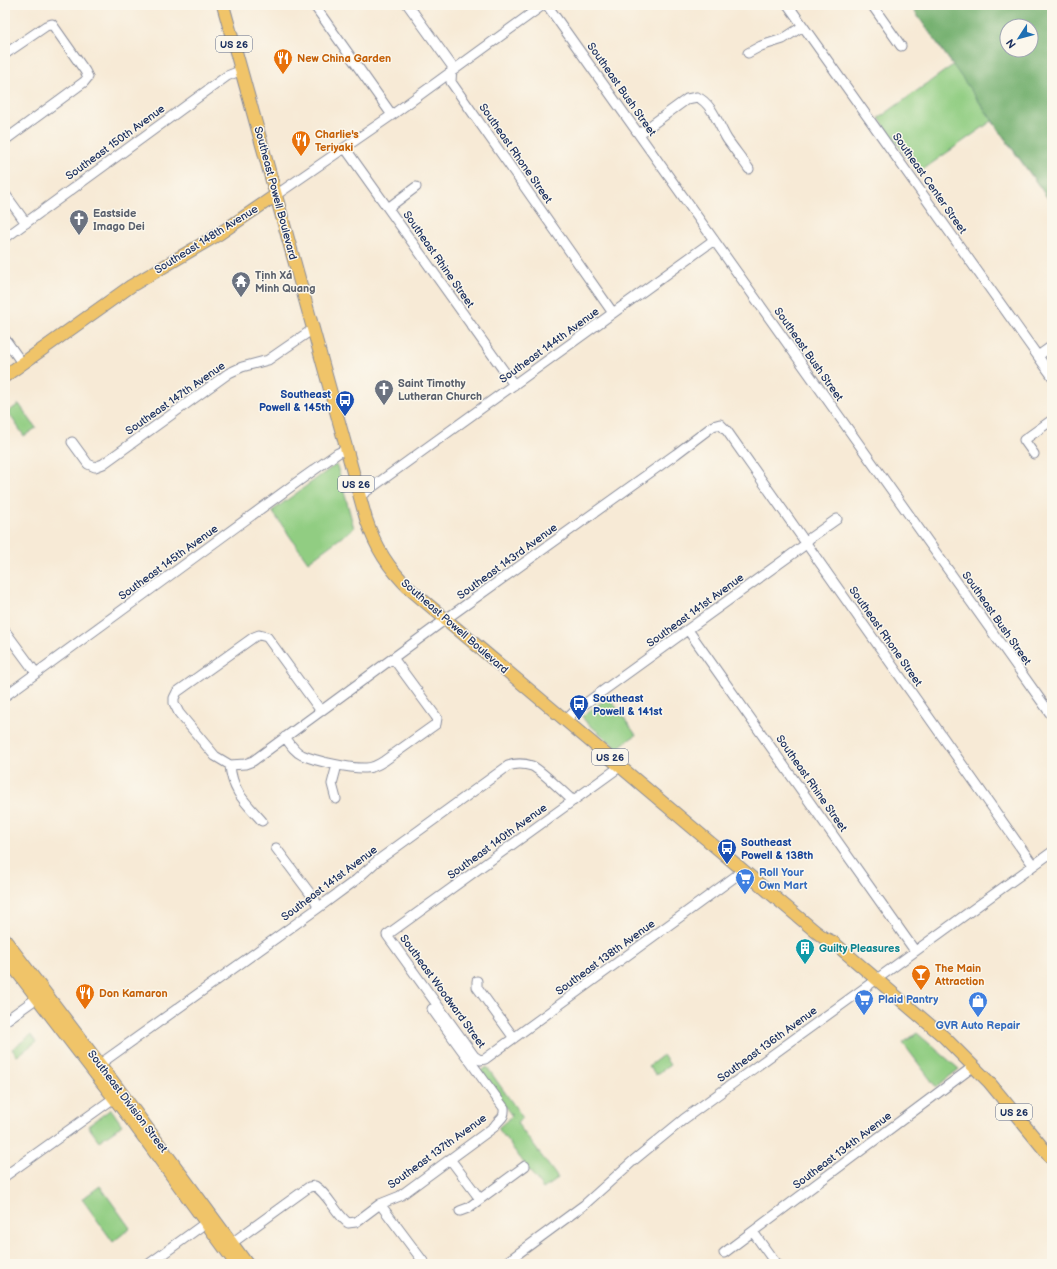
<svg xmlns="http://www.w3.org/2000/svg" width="1057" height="1269" font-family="'Balsamiq Sans',sans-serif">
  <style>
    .green { fill: #91cd82; stroke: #567e70; fill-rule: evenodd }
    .forest { fill: #74b070; stroke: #487067; fill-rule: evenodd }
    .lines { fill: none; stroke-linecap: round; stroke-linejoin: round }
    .minor-casing { stroke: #898c9a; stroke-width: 11 }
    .major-casing { stroke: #898c9a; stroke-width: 14 }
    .minor { stroke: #fff; stroke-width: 9 }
    .major { stroke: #f0c469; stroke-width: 12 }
    .labels { text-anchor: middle; stroke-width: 3; stroke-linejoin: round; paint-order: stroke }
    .shield { fill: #fbf7ec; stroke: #5e6b89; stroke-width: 1 }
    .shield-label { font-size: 10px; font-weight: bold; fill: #1b2f5e }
    .food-label { font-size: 11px; font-weight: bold; fill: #c56008; stroke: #fbf7ec; text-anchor: start }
    .street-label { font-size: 11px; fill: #1b2f5e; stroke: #fbf7ec }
    .worship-label { font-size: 11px; font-weight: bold; fill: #5b616d; stroke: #fbf7ec; text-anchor: start }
    .transit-label { font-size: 11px; font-weight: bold; fill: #164399; stroke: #fbf7ec; text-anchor: start }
    .shop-label { font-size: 11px; font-weight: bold; fill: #366cbe; stroke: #fbf7ec; text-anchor: start }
    .culture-label { font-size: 11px; font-weight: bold; fill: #0d838f; stroke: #fbf7ec; text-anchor: start }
  </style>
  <rect width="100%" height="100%" fill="#fbf7ec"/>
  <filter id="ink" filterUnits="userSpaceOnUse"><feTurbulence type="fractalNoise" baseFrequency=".025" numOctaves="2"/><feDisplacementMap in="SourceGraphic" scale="8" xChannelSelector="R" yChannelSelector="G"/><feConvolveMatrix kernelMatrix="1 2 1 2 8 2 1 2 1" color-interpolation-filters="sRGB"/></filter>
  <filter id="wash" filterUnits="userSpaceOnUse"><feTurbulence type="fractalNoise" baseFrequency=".012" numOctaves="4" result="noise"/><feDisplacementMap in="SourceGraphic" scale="16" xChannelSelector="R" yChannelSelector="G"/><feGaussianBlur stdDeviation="0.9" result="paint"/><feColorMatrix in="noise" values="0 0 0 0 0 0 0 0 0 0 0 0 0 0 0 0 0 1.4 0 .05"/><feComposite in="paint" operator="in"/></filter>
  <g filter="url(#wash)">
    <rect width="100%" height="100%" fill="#f7ead6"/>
    <path class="green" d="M910,5h142v199l-60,-83 -74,52 -39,-55 74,-53zM1007,26h24v24h-24z
      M19,404l17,24 -12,8 -16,-24z
      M335,465l2,1 17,62 -46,34 -36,-51z
      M609,697l27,38 -19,13 -32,-27 -3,-5z
      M917,1033l42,36 -23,18 -33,-44z
      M31,1035l5,7 -19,14 -5,-7z
      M663,1055l7,10 -14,10 -7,-9z
      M487,1067l36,51 -6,5 41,55 -15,11 -45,-61 14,-12 -32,-44z
      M111,1109l11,16 -23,16 -11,-15z
      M100,1186l30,42 -17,14 -31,-43z"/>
    <path class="forest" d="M910,5h142v199zM1007,26h24v24h-24z"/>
  </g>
  <g filter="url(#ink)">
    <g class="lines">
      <defs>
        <path id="minor" d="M314,5l78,110
          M408,5l44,61 -1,16 162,231
          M547,5l505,711
          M788,5l264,371
          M872,5l29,41
          M748,53l13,-7 22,-7 20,-13
          M5,54l41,-28 6,-2 33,47 3,6 -4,5 -79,58
          M639,134l48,-35 10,-2c15,6 22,29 30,42 7,10 15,20 22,30
          M345,148l169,237
          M5,194l21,29
          M276,195l116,-80 151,-110
          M388,208l28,-21
          M5,238l222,-162 15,-6
          M5,339l17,24
          M1038,356l14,-10
          M72,442l16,22 7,3 8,-3 126,-91 13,-6 26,-7 45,-31
          M1034,454l-10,-14 28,-20
          M360,496l354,-256
          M688,630l227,321
          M5,631l31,42
          M5,696l295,-216 38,-27 9,-4
          M566,720l9,-9 227,-164 8,-9 27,-19
          M285,737c5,7 10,15 17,18 13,6 50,14 64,13 7,0 12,-3 18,-7l52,-37 1,-6 -44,-60
          M230,765l15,-1 8,-3 193,-142 230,-165 37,-28 7,-2 7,7 306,434
          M621,766l-234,169 87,121 6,4 5,-1 251,-183 6,-8
          M336,799l-4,-15 5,-19
          M262,821c-17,-19 -30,-30 -32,-56l-15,-9 -36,-43 -5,-10v-5l3,-6 77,-55 5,-2 8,2 54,74
          M276,848l39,52 3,8
          M477,981v6l37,51
          M5,1021l32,-23
          M100,1064l218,-156 38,-28 21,-19 131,-95c8,-3 15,-3 24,0 9,4 32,27 41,35
          M450,1159l30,40
          M5,1176l109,-78
          M380,1204l45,60
          M460,1211l8,-3 57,-42
          M753,1232l23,32
          M232,1243l77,-56 6,-1c14,9 20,27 33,37l8,-1 24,-18 20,-8 94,-69c5,-9 11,-7 10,-19l-72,-99
          M724,1253l250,-187
          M149,1264l62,-45
          M504,1264l80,-59 50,-45 50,-41 368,-267"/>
        <path id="major" d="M223,5l143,514c10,29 22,49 45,71l404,341 9,7 9,4 111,95 45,45 63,77
          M5,376l126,-90 88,-52 57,-39
          M5,940l112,147 130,177
          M5,956l129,168 102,140"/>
      </defs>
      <use href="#minor" class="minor-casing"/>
      <use href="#major" class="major-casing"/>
      <use href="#minor" class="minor"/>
      <use href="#major" class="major"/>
    </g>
  </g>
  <defs>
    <symbol id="restaurant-pin" viewBox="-11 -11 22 30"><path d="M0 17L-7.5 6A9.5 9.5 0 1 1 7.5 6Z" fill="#e8710a" stroke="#fbf7ec"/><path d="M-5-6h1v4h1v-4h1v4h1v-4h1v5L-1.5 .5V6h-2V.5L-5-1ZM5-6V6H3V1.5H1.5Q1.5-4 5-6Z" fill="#fff"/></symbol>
    <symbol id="church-pin" viewBox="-11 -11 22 30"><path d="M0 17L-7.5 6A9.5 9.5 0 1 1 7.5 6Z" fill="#6b7280" stroke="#fbf7ec"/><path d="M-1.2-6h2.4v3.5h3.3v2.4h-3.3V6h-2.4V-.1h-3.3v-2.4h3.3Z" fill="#fff"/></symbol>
    <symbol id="temple-pin" viewBox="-11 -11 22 30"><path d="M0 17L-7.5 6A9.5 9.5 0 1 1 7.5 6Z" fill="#6b7280" stroke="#fbf7ec"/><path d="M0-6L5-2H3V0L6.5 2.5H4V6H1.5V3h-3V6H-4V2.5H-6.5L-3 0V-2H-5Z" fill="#fff"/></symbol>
    <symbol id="bus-pin" viewBox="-11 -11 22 30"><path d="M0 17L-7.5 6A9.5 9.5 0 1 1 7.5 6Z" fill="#1a4fb4" stroke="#fbf7ec"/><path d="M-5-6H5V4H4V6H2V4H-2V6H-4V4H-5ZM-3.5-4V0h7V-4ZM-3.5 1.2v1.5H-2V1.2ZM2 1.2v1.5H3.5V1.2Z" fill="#fff"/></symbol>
    <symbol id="supermarket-pin" viewBox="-11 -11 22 30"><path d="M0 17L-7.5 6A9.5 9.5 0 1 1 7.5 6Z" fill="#3f7fe0" stroke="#fbf7ec"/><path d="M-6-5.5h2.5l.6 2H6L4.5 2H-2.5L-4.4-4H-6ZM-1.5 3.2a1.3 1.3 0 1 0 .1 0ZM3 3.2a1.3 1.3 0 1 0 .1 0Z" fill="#fff"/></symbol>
    <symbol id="building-pin" viewBox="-11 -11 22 30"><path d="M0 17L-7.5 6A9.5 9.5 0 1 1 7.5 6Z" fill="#0f9aa8" stroke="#fbf7ec"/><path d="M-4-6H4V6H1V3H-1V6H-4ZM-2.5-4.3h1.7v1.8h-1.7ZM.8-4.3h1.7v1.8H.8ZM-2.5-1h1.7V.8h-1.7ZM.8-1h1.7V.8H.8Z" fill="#fff"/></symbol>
    <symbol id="bar-pin" viewBox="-11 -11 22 30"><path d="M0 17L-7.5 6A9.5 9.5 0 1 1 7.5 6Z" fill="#e8710a" stroke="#fbf7ec"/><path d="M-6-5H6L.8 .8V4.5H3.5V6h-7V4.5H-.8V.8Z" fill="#fff"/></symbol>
    <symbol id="shop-pin" viewBox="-11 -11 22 30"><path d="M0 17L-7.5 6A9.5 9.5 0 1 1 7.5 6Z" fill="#3f7fe0" stroke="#fbf7ec"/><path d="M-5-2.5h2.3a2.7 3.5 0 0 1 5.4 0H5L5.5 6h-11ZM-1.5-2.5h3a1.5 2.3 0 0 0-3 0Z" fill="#fff"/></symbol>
  </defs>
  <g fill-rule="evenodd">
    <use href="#restaurant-pin" x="272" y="47" width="22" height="30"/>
    <use href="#restaurant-pin" x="290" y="129" width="22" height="30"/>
    <use href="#church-pin" x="68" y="208" width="22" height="30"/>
    <use href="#temple-pin" x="230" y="270" width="22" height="30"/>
    <use href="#church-pin" x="373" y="378" width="22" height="30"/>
    <use href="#bus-pin" x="334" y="389" width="22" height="30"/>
    <use href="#bus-pin" x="568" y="693" width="22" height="30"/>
    <use href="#bus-pin" x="716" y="837" width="22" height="30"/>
    <use href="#supermarket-pin" x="734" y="867" width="22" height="30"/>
    <use href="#building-pin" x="794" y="937" width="22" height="30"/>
    <use href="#bar-pin" x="910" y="963" width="22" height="30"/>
    <use href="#restaurant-pin" x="74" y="982" width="22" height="30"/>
    <use href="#supermarket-pin" x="853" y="988" width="22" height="30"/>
    <use href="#shop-pin" x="967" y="990" width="22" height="30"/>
  </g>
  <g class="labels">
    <g class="shield">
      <rect x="216" y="36" width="36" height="16" rx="3"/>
      <rect x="338" y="476" width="36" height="16" rx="3"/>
      <rect x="592" y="749" width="36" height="16" rx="3"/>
      <rect x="996" y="1104" width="36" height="16" rx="3"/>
    </g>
    <g class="shield-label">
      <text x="234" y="48">US 26</text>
      <text x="356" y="488">US 26</text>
      <text x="610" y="761">US 26</text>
      <text x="1014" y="1116">US 26</text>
    </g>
    <g class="food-label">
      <text x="297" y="62">New China Garden</text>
      <text x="315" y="138">Charlie's<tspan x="315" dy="13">Teriyaki</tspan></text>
      <text x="935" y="972">The Main<tspan x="935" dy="13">Attraction</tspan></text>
      <text x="99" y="997">Don Kamaron</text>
    </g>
    <g class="street-label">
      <text transform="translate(622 89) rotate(55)" y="4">Southeast Bush Street</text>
      <text transform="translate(115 142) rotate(-36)" y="4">Southeast 150th Avenue</text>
      <text transform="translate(516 153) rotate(55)" y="4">Southeast Rhone Street</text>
      <text transform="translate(930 183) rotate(55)" y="4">Southeast Center Street</text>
      <text transform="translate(276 193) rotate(75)" y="4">Southeast Powell Boulevard</text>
      <text transform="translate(206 239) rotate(-32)" y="4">Southeast 148th Avenue</text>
      <text transform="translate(439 259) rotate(55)" y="4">Southeast Rhine Street</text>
      <text transform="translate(549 345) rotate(-36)" y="4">Southeast 144th Avenue</text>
      <text transform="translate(809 354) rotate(55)" y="4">Southeast Bush Street</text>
      <text transform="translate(175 398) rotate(-35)" y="4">Southeast 147th Avenue</text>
      <text transform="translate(507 561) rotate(-36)" y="4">Southeast 143rd Avenue</text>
      <text transform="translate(168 562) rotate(-36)" y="4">Southeast 145th Avenue</text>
      <text transform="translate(695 610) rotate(-36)" y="4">Southeast 141st Avenue</text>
      <text transform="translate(997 618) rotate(55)" y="4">Southeast Bush Street</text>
      <text transform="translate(455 626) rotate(41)" y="4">Southeast Powell Boulevard</text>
      <text transform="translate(886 636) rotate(55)" y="4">Southeast Rhone Street</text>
      <text transform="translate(812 783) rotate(55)" y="4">Southeast Rhine Street</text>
      <text transform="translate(497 841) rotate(-36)" y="4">Southeast 140th Avenue</text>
      <text transform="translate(329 883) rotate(-37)" y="4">Southeast 141st Avenue</text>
      <text transform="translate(605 957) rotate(-36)" y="4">Southeast 138th Avenue</text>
      <text transform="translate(443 991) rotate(54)" y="4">Southeast Woodward Street</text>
      <text transform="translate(767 1044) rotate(-36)" y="4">Southeast 136th Avenue</text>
      <text transform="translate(128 1101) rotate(53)" y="4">Southeast Division Street</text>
      <text transform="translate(842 1150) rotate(-37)" y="4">Southeast 134th Avenue</text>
      <text transform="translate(437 1151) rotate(-36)" y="4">Southeast 137th Avenue</text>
    </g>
    <g class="worship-label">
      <text x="93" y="217">Eastside<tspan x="93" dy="13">Imago Dei</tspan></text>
      <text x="255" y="279">Tịnh Xá<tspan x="255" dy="13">Minh Quang</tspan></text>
      <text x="398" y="387">Saint Timothy<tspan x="398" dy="13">Lutheran Church</tspan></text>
    </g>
    <g class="transit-label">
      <text x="331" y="398" text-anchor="end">Southeast<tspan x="331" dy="13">Powell &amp; 145th</tspan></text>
      <text x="593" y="702">Southeast<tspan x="593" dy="13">Powell &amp; 141st</tspan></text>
      <text x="741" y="846">Southeast<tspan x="741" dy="13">Powell &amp; 138th</tspan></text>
    </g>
    <g class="shop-label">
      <text x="759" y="876">Roll Your<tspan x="759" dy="13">Own Mart</tspan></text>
      <text x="878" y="1003">Plaid Pantry</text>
      <text x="978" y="1029" text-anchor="middle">GVR Auto Repair</text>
    </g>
    <g class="culture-label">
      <text x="819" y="952">Guilty Pleasures</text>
    </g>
  </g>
  <rect width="1057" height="1269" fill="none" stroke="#fbf7ec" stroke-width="20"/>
  <g transform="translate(1019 38) rotate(234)"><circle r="19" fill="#fbf7ec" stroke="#a1a7b3"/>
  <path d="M0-3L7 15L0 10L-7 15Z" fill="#1f6fb2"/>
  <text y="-6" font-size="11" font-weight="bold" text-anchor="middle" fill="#1b2f5e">N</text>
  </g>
</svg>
